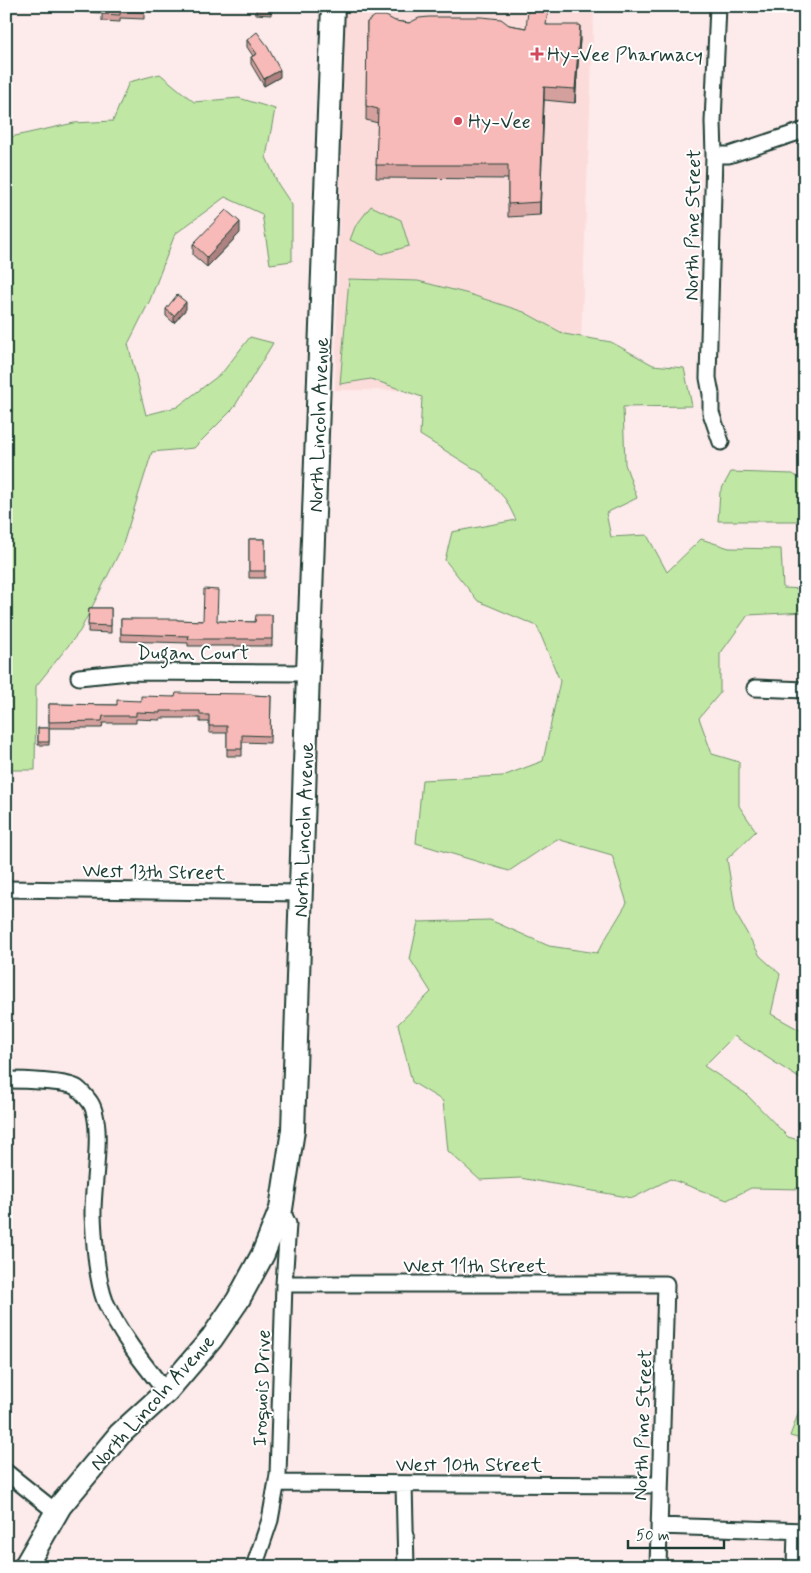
<svg xmlns="http://www.w3.org/2000/svg" width="811" height="1573" font-family="Mynerve,sans-serif">
  <style>
    .built { fill: #fbdcdb }
    .green { fill: #c0e8a4; stroke: #70926c }
    .lines { fill: none; stroke-linecap: round; stroke-linejoin: round }
    .street-casing { stroke: #1f3d34; stroke-width: 19 }
    .secondary-casing { stroke: #1f3d34; stroke-width: 26 }
    .street { stroke: #fff; stroke-width: 15 }
    .secondary { stroke: #fff; stroke-width: 22 }
    .wall { fill: #d4a09e; stroke: #1f3d34 }
    .shaded-wall { fill: #ad8281; stroke: #1f3d34 }
    .building { fill: #f7bab8; stroke: #1f3d34 }
    .poi-dot { fill: #d1495b; stroke: #fff; stroke-width: 2 }
    .labels { text-anchor: middle; stroke-width: 4; stroke-linejoin: round; paint-order: stroke }
    .poi-label { font-size: 20px; fill: #1f3d34; stroke: #fff; text-anchor: start }
    .street-label { font-size: 20px; fill: #1f3d34; stroke: #fff }
  </style>
  <rect width="100%" height="100%" fill="#fdeaea"/>
  <filter id="ink" filterUnits="userSpaceOnUse"><feTurbulence type="fractalNoise" baseFrequency=".02" numOctaves="2"/><feDisplacementMap in="SourceGraphic" scale="10" xChannelSelector="R" yChannelSelector="G"/><feConvolveMatrix kernelMatrix="1 2 1 2 8 2 1 2 1" color-interpolation-filters="sRGB"/></filter>
  <g filter="url(#ink)">
    <path class="built" d="M345,6h249l-15,385 -244,-1z"/>
    <path class="green" d="M160,74l34,28 45,-4 36,11 -9,48 12,27 14,21v56l-22,3 -8,-50 -37,-17 -50,37 -25,66 -22,44 18,71 31,-8 45,-34 28,-36 23,6 -40,66 -39,39 -42,4 -30,95 -42,84 -44,55 -1,84h-29v-632l68,-15 39,-2 16,-39z
      M371,206l30,14 8,26 -27,8 -32,-14 5,-13z
      M349,279l69,2 51,13 55,18 40,22 47,8 42,23 31,3 8,38 -69,1 2,57 12,34 -31,15 5,24 36,-2 20,37 34,-33 28,9 52,1 2,39 22,1v23l-57,3 -28,39v39l-21,25 13,36 27,8v44l17,25 -29,28 9,55 24,42 20,18 -9,40 34,19v49l-71,-46 -30,30 41,27 43,44 17,5v52l-3,-5 -51,-1 -24,12 -57,-21 -37,19 -113,-20 -40,2 -32,-29 -5,-50 -31,-19 -14,-58 33,-32 -21,-33 8,-37 72,-2 59,26 48,7 30,-50 -15,-48 -55,-16 -48,32 -93,-28 6,-63 81,-4 40,-15 17,-80 -23,-55 -59,-25 -33,-41 7,-28 64,-12 -10,-20 -23,-26 -63,-39 2,-38 -51,-18 -31,5z
      M731,472l62,2 12,9v38h-87l2,-29z
      M805,1403v37l-15,-4 11,-30z"/>
    <g class="lines">
      <defs>
        <path id="street" d="M718,6l-5,116 1,33 -6,223 3,16v19l10,29
          M714,155h15l76,-25
          M79,677l50,-5 179,1
          M755,688l50,2
          M6,889l295,4
          M6,1080c14,0 62,1 71,8 4,3 10,10 13,14 15,22 2,85 3,113 1,23 4,65 12,86 15,34 38,62 61,91
          M284,1284h382l-8,283
          M6,1472l50,40
          M277,1483l383,2
          M404,1484l2,83
          M659,1526l146,5
          M254,1567l16,-47 8,-45 6,-191 4,-60 -7,-15
          M795,1567l1,-36"/>
        <path id="secondary" d="M25,1567l35,-61 60,-72 46,-42 46,-54 26,-38 25,-46 18,-45 12,-79 15,-457 25,-667"/>
      </defs>
      <use href="#street" class="street-casing"/>
      <use href="#secondary" class="secondary-casing"/>
      <use href="#street" class="street"/>
      <use href="#secondary" class="secondary"/>
    </g>
    <path class="wall" d="M83,6h61v13l-24,-1v4l-18,-1v-8l-19,-1z
      M256,6h15v9l-15,-1z
      M395,21l14,2 100,2 17,3 22,-3 32,14 -5,64 -31,-3 -4,115 -32,2v-38l-132,-1 2,-55 -12,-3 1,-98z
      M247,40l33,37 -16,9 -13,-22v-7l2,-1 -6,-9z
      M240,233l-33,34 -14,-12v-11z
      M166,309h20l-12,14 -8,-7z
      M249,539h16v39h-16z
      M89,608h22v25l-23,-1z
      M272,615v31h-84v-3l-67,-2v-22l134,3z
      M252,695l19,1 -1,47 -28,-1v14h-15v-23h-18v-11h-9v-4h-40v2l-24,-1v4h-33l-1,5h-53v17h-11v-17h11v-24l68,1 24,-4 34,-4z"/>
    <path class="shaded-wall" d="M580,25v14l-5,64v-14z
      M280,70v7l-16,9v-7z
      M544,87v13l-4,115v-13z
      M240,222v11l-33,34v-10z
      M186,302v7l-12,14v-7z"/>
    <path class="building" d="M102,6h42v6l-24,-1v4l-18,-1z
      M256,6h15v2h-15z
      M528,11h20l-2,14h34l-5,64 -31,-2 -4,115 -32,2v-39h-132l2,-56 -12,-3 1,-84 8,-6h11l9,5 14,2 10,-5 10,-1h53l19,2 8,6 17,3z
      M257,32l9,12 14,26 -16,9 -13,-22 6,-3 -10,-14z
      M226,210l14,12 -33,35 -14,-13z
      M177,295l9,7 -12,14 -8,-7z
      M249,539h16v32h-16z
      M204,589l14,1 -1,31 38,1 1,-7h16v24h-84l1,-3 -68,-2v-15h56v1l26,1z
      M89,608h22v18l-23,-1z
      M176,693l76,1v1l19,1 -1,40 -28,-1v14h-15v-23h-18v-11h-9v-4h-40v2l-24,-1v4h-33l-1,5 -53,1v-18l68,1v-5l24,1v-5l34,1z
      M38,728h11v14h-11z"/>
  </g>
  <g class="poi-dot">
    <path d="M534.5 46.5h5v5h5v5h-5v5h-5v-5h-5v-5h5z"/>
    <circle cx="458" cy="121" r="5"/>
  </g>
  <g class="labels">
    <g class="poi-label">
      <text x="547" y="61">Hy-Vee Pharmacy</text>
      <text x="468" y="128">Hy-Vee</text>
    </g>
    <g class="street-label">
      <text transform="translate(692 225) rotate(-89)" y="7">North Pine Street</text>
      <text transform="translate(318 425) rotate(-88)" y="7">North Lincoln Avenue</text>
      <text x="193" y="659">Dugan Court</text>
      <text transform="translate(303 830) rotate(-88)" y="7">North Lincoln Avenue</text>
      <text transform="translate(154 871) rotate(1)" y="7">West 13th Street</text>
      <text x="475" y="1272">West 11th Street</text>
      <text transform="translate(261 1388) rotate(-88)" y="7">Iroquois Drive</text>
      <text transform="translate(152 1402) rotate(-48)" y="7">North Lincoln Avenue</text>
      <text transform="translate(642 1425) rotate(-88)" y="7">North Pine Street</text>
      <text x="469" y="1471">West 10th Street</text>
    </g>
  </g>
  <rect width="811" height="1573" fill="none" stroke="#fff" stroke-width="25"/>
  <rect x="12" y="12" width="786" height="1548" fill="none" stroke="#1f3d34" stroke-width="2" filter="url(#ink)"/>
  <path d="M628 1540v8h96v-8" fill="none" stroke="#1f3d34" stroke-width="2.5"/>
  <text x="636" y="1540" font-size="15" fill="#1f3d34" stroke="#ffffff" stroke-width="4" paint-order="stroke">50 m</text>
</svg>
